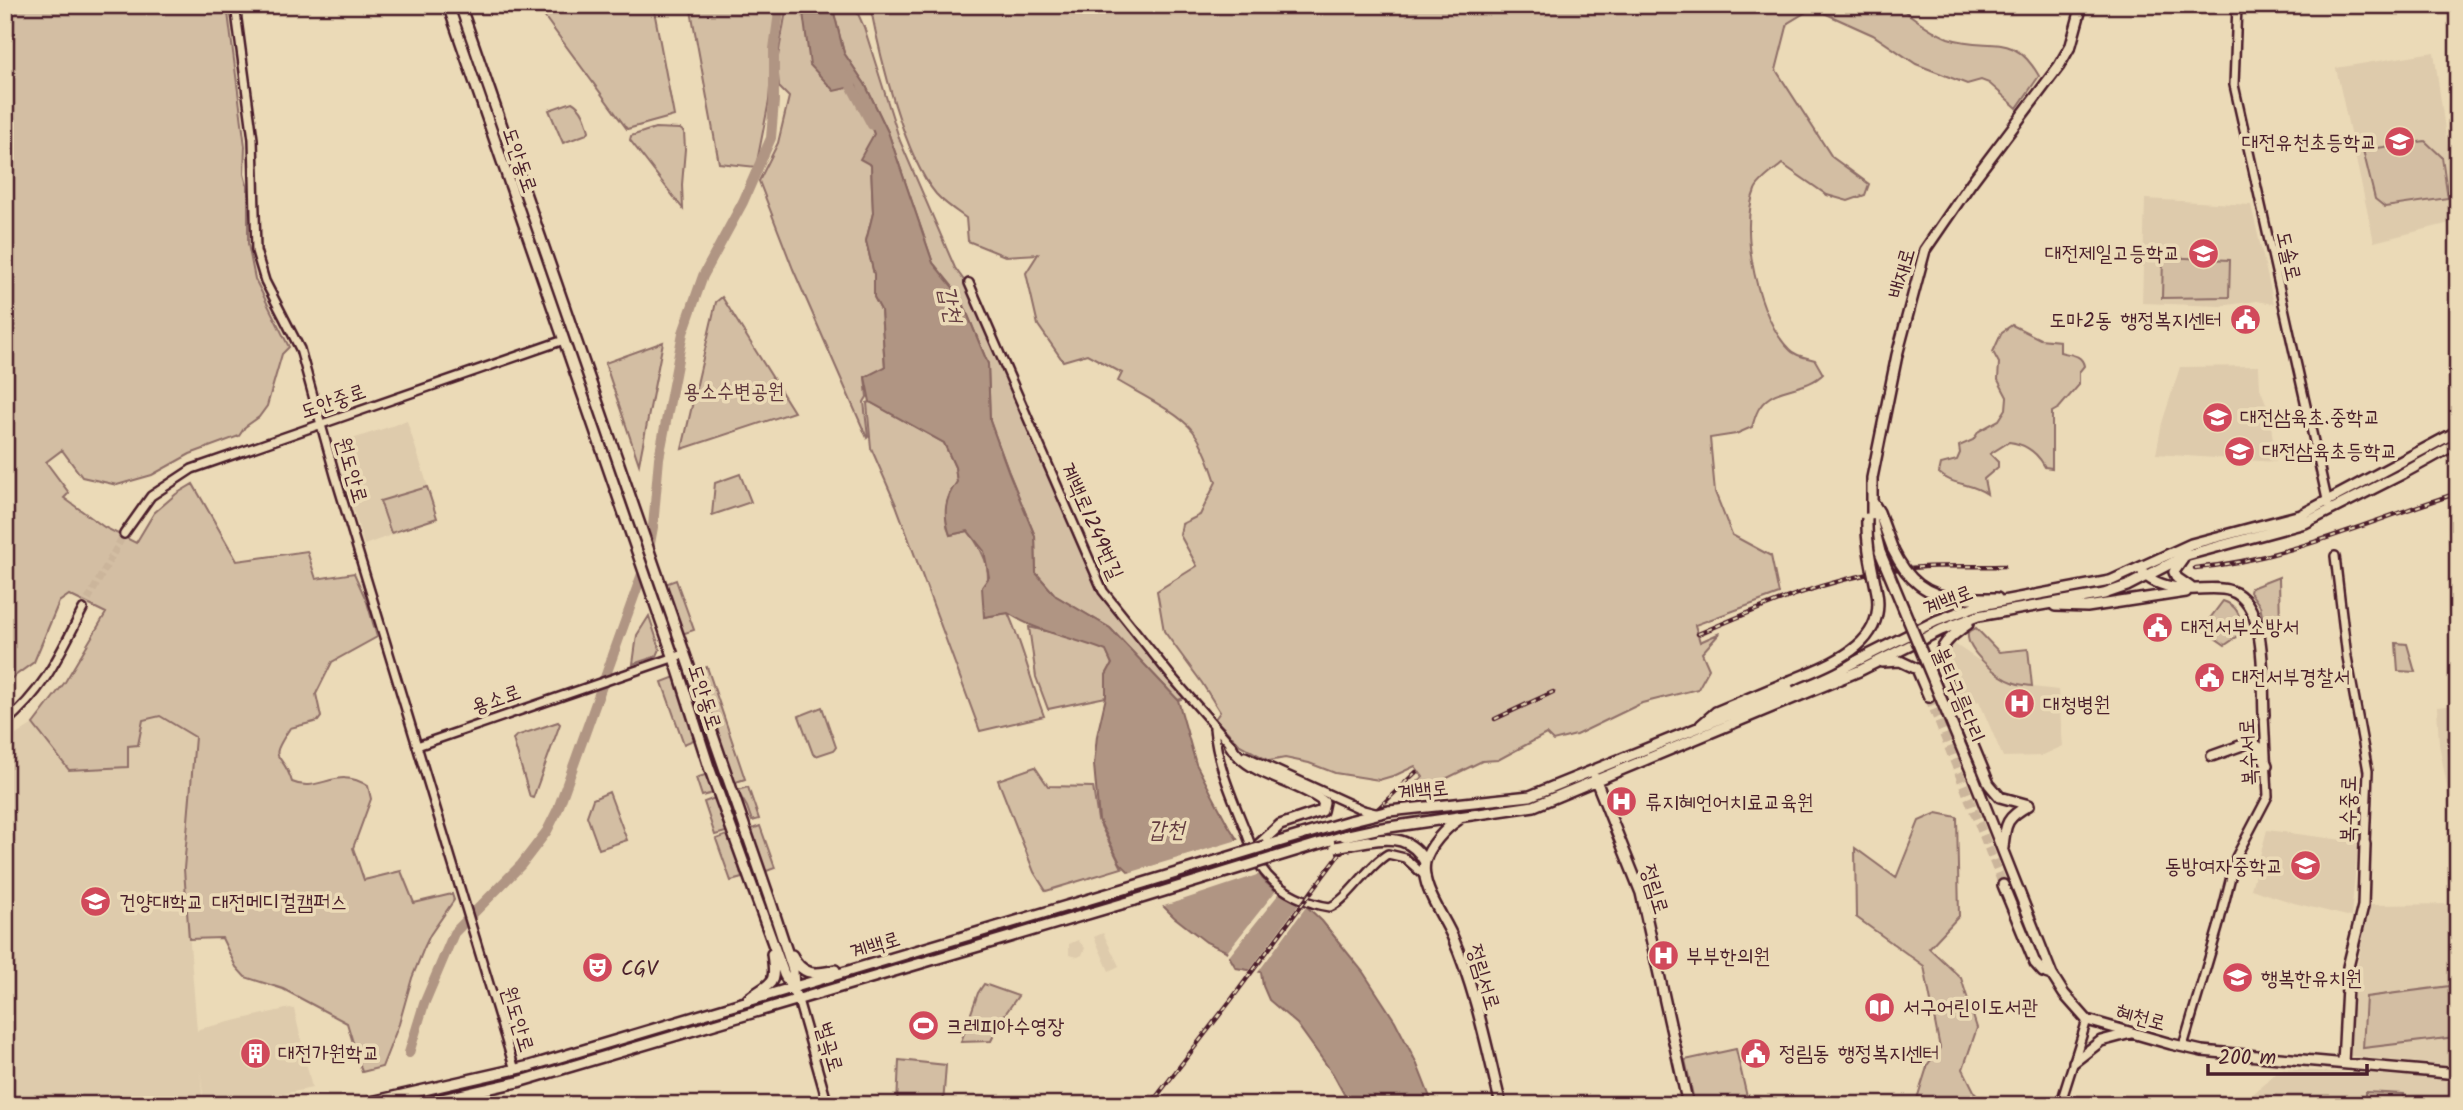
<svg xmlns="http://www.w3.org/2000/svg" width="2463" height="1110" font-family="Kalam,'Poor Story',sans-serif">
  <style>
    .built { fill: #decbac }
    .green { fill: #d3bea3; stroke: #8e6e67; stroke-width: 2 }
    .water { fill: #b09583; stroke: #876660; stroke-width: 2 }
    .pier { fill: #ebdab7 }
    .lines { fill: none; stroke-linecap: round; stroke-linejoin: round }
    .river { stroke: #b09583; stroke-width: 10 }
    .minor-tunnel { stroke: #cbb59b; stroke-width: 7; stroke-dasharray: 7 3.5; stroke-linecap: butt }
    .major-tunnel { stroke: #cbb59b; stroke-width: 9; stroke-dasharray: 9 4.5; stroke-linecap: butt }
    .minor-casing { stroke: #4a1f2b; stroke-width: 12 }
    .major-casing { stroke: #4a1f2b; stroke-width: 14 }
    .minor { stroke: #ebdab7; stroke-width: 7 }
    .major { stroke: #ebdab7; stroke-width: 9 }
    .rail-casing { stroke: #4a1f2b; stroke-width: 4.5 }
    .rail { stroke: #ebdab7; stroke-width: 2; stroke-dasharray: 5; stroke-linecap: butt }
    .minor-bridge-casing { stroke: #4a1f2b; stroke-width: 12; stroke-linecap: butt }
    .major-bridge-casing { stroke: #4a1f2b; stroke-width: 14; stroke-linecap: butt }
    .minor-bridge { stroke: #ebdab7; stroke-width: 7 }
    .major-bridge { stroke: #ebdab7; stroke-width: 9 }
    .labels { text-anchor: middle; stroke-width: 7; stroke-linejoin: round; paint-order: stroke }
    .poi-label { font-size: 21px; fill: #4a1f2b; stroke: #ebdab7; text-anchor: start }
    .street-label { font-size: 21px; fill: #4a1f2b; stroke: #ebdab7 }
    .park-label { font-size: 21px; fill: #5f373d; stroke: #ebdab7 }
    .water-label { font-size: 23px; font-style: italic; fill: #643c41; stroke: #ebdab7 }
  </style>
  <rect width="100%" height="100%" fill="#ebdab7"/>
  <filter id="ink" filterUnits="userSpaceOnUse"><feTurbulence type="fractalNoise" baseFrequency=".0143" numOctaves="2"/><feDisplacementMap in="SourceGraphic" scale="14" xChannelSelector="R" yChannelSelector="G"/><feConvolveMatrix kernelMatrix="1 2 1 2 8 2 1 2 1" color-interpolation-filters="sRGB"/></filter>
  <g filter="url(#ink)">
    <path class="built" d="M2434,52l24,169 -84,21 -38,-174z
      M2145,199l106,6 23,99 -17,-3 -37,5 -78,-3z
      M2259,366l1,22 9,23 7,51 -120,-8 6,-31 18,-56z
      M407,421l31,97 -74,27 -30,-100z
      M1953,643l62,42 43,5 5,56 -22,10 -38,1 -24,-56 -20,7 -16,-43v-10z
      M2458,705v87l-10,-1 -9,-47 -2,-37z
      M160,716l35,21 -11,132 19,236h-198v-363l28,-18 36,45 59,-2v-22h10l4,-25z
      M2267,830l91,12 -7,75 -57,-14 -43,-14z
      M2458,904v163l-108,-11 4,-74 15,-77z
      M1103,933l16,33 -10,5 -15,-34z
      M1078,940l7,8 -3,7 -4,2 -9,-2v-11z
      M290,1008l4,1 18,79 -81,17h-27l-8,-73 3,-3z
      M2280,1069l178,10v26l-283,-1 3,-4 8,-3 26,5 2,-4h47l-11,-1z"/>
    <path class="green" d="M5,5h222l18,141 -1,28 4,15v55l7,35 34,68 -7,7 -15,52 -8,11 -14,10 -6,9 -49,18 -38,21 -35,10 -35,-8 -20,-27 -16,12 23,31 -5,5 40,29 32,16 18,-30 22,-19 17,-10 44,77 70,-10 9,28 38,-6 13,29 10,35 -45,25 -16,32 5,23 -3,4 -28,7c-24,37 -8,20 2,54 27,12 45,-17 76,4l3,13 -18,49 11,32 37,-9 13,32 38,-9 2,6 -24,35 -6,13 -12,30 -13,46 -17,43 -20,5 -15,-49 -64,-34 -38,-12 -9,-10 -14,-29 -33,1 -5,-70 11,-132 -35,-21 -17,4 -5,25 -10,1v21l-59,3 -36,-46 32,-42 41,-69 -37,-18 -10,7 -25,60 -29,21z
      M536,5h117l21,111 -47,13z
      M690,5h86l-7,96 -13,66 -37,-4z
      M787,5h15l3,8 51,73 18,48 -3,31 2,48 -7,28 8,33v23l7,13 4,58 -20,9 2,20 -3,5 4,35 -1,1 -74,-169 -34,-88 19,-38 11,-46 -10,-10 -2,-25z
      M832,5h22l10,22 36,114 55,127 13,18 130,306 86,106 -6,2 -68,-72 -54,-32 -20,-23 -1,-37 -26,-63 -19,-52 -2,-57 -28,-68 -27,-33 -45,-131 -23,-48 -21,-31z
      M870,5h1027c15,12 33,26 51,33 42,14 64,-9 91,38l-22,32 -28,-25 -8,-3 -14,4 -51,-20 -43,-29 -60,-27 -25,15 -12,47 56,87 37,27 -4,11 -17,6 -21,-6 -45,-31c-8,7 -24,17 -27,26 -17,40 4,131 35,160 5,6 18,8 25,10l8,14c-18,18 -48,11 -63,33 -4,5 -6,14 -8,20l-16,7 -26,4 5,54 17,43 39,21 8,38 -84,31 5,17 20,-9 -18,20 7,16 -11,20 -56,14 -66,32 -23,6 -7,-7 -48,26 -16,1 -53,26 -23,5 17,-15 -8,-11 -19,9 -17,5 -44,-7 -26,-10 -24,-5 -16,3 -29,-16 -25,-26 5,-7 -18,-29 -38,-52 -7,-40 40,-25 -17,-31 2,-11 18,-9 16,-33c-6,-18 -12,-36 -23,-51 -14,-18 -55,-38 -75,-50l4,-8 -35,-19 -24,7 -25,-36 -12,-52 12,-19 -33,2 -37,-15 -2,-23c-10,-7 -22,-15 -30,-24 -32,-38 -56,-138 -66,-189z
      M572,102c11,6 14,18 17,29l-2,3 -24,9 -14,-33z
      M655,128l25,1 4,3 1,17 -3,36 1,24 -53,-69 1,-4z
      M2425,141l17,16 6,41 -63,9 -10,-8 -12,-49z
      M2163,257l67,3 -1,37 -67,1z
      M722,297l72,115 -112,37 34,-147z
      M2012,325l28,14 20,2v11c10,3 22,2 24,14l-5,6v13l-20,23 -7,4v56l-7,-1c-8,-15 -19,-23 -36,-25l-19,12 8,8v5l-14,12 3,15c-15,-11 -36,-9 -48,-21l2,-9 16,-4 3,-7 -1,-7 14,-6 6,-9 20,-11 7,-11 1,-12 -9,-17 1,-17 -6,-11 9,-20z
      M663,342l-24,122 -34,-101z
      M870,402l74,41 11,24 2,15c-12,16 -14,34 -7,53l18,-4c26,33 21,46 16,86l24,-4c15,33 23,69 36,103l-64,15 -84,-226 -25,-57 -4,-45z
      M740,474l11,28 -39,13 3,-32z
      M427,487l10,31 -46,15 -11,-32z
      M2279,577l1,51 -15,2 -5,-24 -10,-14 1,-4z
      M676,580l18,50 -12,4 -17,-50z
      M2223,601c16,5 17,17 21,31l-19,13 -23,-16z
      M649,616l11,33 -3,7 -24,8 4,-29z
      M1029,627l49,12 28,11 6,14 -6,11v22l-58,12 -12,-32z
      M1976,628l23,24 29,-3 4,37c-5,-1 -12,-1 -17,-3 -17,-6 -50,-32 -47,-51z
      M2396,643l11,1 8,28 -17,-1z
      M707,667l38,112 -12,4 -38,-112z
      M675,677l21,62 -12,5 -22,-62z
      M822,707l14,40 -2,3 -18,6 -3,-2 -14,-38z
      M558,722l2,2 -27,74 -3,-1 -17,-58 3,-3z
      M2448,738l10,3v26h-7z
      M1035,767l13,19 45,1 5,33 24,48 -76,23 -12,-19 -36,-92z
      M708,774l5,19 -11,3 -6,-18z
      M748,787l11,32 -7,2 -5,-14 -10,-17z
      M609,792l18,48 -28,9 -12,-33 6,-17z
      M715,798l14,33 -14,4 -11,-33z
      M1937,813l20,4 2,99 -30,32 32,30 16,50 -14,41 18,36h-66l13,-41 12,-16 -16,-82 -68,-49 -1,-69 41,30 23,-57z
      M760,826l15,42 -11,4 -12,-37v-6z
      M730,834l12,44 -11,3 -15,-42z
      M984,984l34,12 -15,21 -12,24 -30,1 17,-49z
      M2450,986l5,51 -92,11 3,-51z
      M1736,1049l11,48 -35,8h-17l-10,-45z
      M899,1060l47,5 -3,40h-46z
      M2365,1092l39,2 -1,11h-38z"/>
    <path class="water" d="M802,5h30l12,48 21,31 23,48 45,131 27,33 28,68 2,57 19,52 26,63 1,37 20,23 54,32 68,72 18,64 32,61 36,56 12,10 24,9 22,21 41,51 32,49 21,41 17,43h-83l-17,-31 -36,-50 -28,-24 -6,-14 -2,-14 -25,-4 -10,-17 -20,-9 -32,-25 -54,-54 -21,-43 -5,-55 3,-29 9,-39v-22l6,-11 -6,-13c-34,-14 -67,-18 -98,-38l-24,4 -2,-30 7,-10 -5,-26 -16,-20 -18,4c-7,-20 -6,-36 7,-53l-2,-15 -11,-24 -74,-41 -5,-25 20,-10 -4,-57 -7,-13v-23l-8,-33 7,-28 -2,-48 -11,-6 14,-25 -18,-48 -22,5 -24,-26z"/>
    <path class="pier" d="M1241,839l22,34 -105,35 -33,-34z
      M1278,888l4,2 -55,69 -3,-3z
      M1303,898l6,5 -53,72 -9,-1z"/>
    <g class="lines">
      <path class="river" d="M846,76l26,49
        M409,1053l15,-49 30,-71 67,-68 26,-34 11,-22 89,-249 6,-33 6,-69 24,-125 20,-57 40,-74 28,-64 3,-37v-52l6,-44"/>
      <path class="minor-tunnel" d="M83,609l41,-75"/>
      <path class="major-tunnel" d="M1929,697l74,188"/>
      <defs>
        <path id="minor" d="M235,5l18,134 3,112 9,30 35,68 35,126 180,595
          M2237,5l-3,80 94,419
          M969,283l134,308 68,85 62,71
          M124,534l27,-38 41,-27 372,-129
          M2335,556l12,101 21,114 -3,73
          M5,723c41,-35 54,-68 78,-114
          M1214,728c3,37 19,71 32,104 6,16 10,31 22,44 14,16 40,28 62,31 19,-8 37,-41 58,-53l17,4 21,19
          M417,746l267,-92
          M1245,756l118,54
          M798,1000l30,105
          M2183,1046l35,-118 18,-71 32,-61 -4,-81
          M2060,1105l27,-85"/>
        <path id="major" d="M448,5l230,665 31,97 75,207 14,26
          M460,5l311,898 22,67 1,19
          M1872,501l7,11 14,38
          M1880,552l-8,-33v-41l25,-123 28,-105 46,-67 88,-117 12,-21 11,-40
          M2183,559l-9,13 3,6 13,9
          M2143,573c12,12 28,15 44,16 14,1 31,-3 44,2 37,12 31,91 33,124
          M1959,598h38
          M2055,606l32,1 99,-15
          M1968,624c-14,10 -32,22 -28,42l49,118 11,13 29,8
          M1882,662l18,-1 17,8 12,28
          M1701,725l15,-13 74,-31
          M1230,745c18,31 66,35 94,57l-2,9 -42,14 -26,24
          M2212,756l39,-14 8,5 8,18
          M1972,773l80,202 12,19 23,26 84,24 31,7 256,23
          M1595,778l46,115 47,212
          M1389,811l141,-15 303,-123 103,-52 40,-15 134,-25 81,-37 110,-29 157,-84
          M1458,820c-13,9 -29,26 -33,42 -5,25 19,54 28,76 23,53 34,111 48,167
          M1376,829l158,-23 325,-135 82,-41 37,-14 126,-22 23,-8 60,-31 118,-32 97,-49 56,-31
          M1368,841c25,-4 44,-3 57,21
          M1265,846l84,-25
          M2003,848c2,-25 4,-31 26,-43
          M1272,858l72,-22
          M2003,885l32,78 8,9 9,3
          M792,955c10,21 24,20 43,15
          M748,999c23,-18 29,-11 24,-45
          M2074,1062l27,-21 30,-8
          M2343,1063l5,-96 15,-61 2,-62
          M358,1105l172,-39 597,-178
          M416,1105l102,-23 617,-182"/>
      </defs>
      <use href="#minor" class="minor-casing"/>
      <use href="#major" class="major-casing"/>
      <use href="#minor" class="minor"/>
      <use href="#major" class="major"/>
      <defs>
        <path id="rail" d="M2195,568c91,-8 176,-48 263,-75
          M1698,634c62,-26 122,-53 188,-63 39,-7 79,-4 118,-5
          M1495,719l58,-27
          M1150,1105l81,-105 130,-175 55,-53"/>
      </defs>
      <use href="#rail" class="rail-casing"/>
      <use href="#rail" class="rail"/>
      <defs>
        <path id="minor-bridge" d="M1363,810l12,3"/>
        <path id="major-bridge" d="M1893,550c14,29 33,47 66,48
          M1880,552l92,221
          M1790,681c38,-17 96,-34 87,-88 -5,-26 -11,-48 -10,-75
          M1349,821l40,-10
          M1344,836l32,-7
          M1335,847l33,-6
          M1127,888l138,-42
          M1135,900l137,-42"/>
      </defs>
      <use href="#minor-bridge" class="minor-bridge-casing"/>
      <use href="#major-bridge" class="major-bridge-casing"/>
      <use href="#minor-bridge" class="minor-bridge"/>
      <use href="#major-bridge" class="major-bridge"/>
    </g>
  </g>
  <defs>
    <symbol id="school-disc" viewBox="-11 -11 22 22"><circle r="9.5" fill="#d1495b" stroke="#ebdab7"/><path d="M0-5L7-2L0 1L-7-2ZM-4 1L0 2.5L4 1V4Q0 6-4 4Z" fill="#fff"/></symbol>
    <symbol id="civic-disc" viewBox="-11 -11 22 22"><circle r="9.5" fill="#d1495b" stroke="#ebdab7"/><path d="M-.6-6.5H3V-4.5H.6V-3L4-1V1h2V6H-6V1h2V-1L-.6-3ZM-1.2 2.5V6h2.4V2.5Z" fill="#fff"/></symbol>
    <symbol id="hospital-disc" viewBox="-11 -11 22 22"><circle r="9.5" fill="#d1495b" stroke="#ebdab7"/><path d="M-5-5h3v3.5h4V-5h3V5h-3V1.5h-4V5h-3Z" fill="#fff"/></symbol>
    <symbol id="university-disc" viewBox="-11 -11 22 22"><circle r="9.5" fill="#d1495b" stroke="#ebdab7"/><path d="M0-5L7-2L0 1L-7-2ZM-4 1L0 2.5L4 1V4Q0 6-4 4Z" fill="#fff"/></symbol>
    <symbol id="theatre-disc" viewBox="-11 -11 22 22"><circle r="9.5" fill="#d1495b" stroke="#ebdab7"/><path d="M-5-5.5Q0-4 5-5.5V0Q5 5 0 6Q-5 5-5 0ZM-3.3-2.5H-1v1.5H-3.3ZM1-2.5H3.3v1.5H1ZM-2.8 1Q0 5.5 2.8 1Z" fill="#fff"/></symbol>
    <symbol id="library-disc" viewBox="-11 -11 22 22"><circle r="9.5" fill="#d1495b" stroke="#ebdab7"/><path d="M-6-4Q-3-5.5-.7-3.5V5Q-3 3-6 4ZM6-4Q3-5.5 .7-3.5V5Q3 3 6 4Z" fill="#fff"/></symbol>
    <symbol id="stadium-disc" viewBox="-11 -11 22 22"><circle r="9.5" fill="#d1495b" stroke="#ebdab7"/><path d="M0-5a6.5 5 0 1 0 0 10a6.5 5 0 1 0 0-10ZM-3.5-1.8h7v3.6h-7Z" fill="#fff"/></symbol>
    <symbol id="building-disc" viewBox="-11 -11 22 22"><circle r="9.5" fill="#d1495b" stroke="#ebdab7"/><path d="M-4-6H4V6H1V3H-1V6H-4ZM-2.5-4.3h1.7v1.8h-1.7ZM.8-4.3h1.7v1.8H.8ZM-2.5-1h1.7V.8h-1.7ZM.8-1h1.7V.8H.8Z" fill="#fff"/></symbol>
  </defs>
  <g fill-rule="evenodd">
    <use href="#school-disc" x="2382" y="124" width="35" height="35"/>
    <use href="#school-disc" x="2186" y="236" width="35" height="35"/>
    <use href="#civic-disc" x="2228" y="302" width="35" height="35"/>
    <use href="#school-disc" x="2200" y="400" width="35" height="35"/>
    <use href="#school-disc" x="2222" y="434" width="35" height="35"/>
    <use href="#civic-disc" x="2140" y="610" width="35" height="35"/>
    <use href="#civic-disc" x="2192" y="660" width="35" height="35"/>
    <use href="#hospital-disc" x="2002" y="686" width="35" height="35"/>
    <use href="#hospital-disc" x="1604" y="784" width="35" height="35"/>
    <use href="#school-disc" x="2288" y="848" width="35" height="35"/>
    <use href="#university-disc" x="78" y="884" width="35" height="35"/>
    <use href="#hospital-disc" x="1646" y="938" width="35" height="35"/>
    <use href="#theatre-disc" x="580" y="950" width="35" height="35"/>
    <use href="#school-disc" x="2220" y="960" width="35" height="35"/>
    <use href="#library-disc" x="1862" y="990" width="35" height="35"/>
    <use href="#stadium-disc" x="906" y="1008" width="35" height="35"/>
    <use href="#building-disc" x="238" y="1036" width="35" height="35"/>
    <use href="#civic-disc" x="1738" y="1036" width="35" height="35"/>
  </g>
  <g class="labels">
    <g class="poi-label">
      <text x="2377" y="149" text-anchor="end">대전유천초등학교</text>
      <text x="2180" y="260" text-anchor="end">대전제일고등학교</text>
      <text x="2222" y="327" text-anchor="end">도마2동 행정복지센터</text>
      <text x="2240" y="424">대전삼육초.중학교</text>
      <text x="2262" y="458">대전삼육초등학교</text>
      <text x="2181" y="634">대전서부소방서</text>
      <text x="2232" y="684">대전서부경찰서</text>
      <text x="2043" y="711">대청병원</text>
      <text x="1645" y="809">류지혜언어치료교육원</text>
      <text x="2283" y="873" text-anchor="end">동방여자중학교</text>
      <text x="119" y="909">건양대학교 대전메디컬캠퍼스</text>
      <text x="1686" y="963">부부한의원</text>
      <text x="621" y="975">CGV</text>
      <text x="2261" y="985">행복한유치원</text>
      <text x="1903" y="1014">서구어린이도서관</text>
      <text x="946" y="1033">크레피아수영장</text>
      <text x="278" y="1060">대전가원학교</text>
      <text x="1779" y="1060">정림동 행정복지센터</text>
    </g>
    <g class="street-label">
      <text transform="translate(520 160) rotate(71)" y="7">도안동로</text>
      <text transform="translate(2289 256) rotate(77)" y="7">도솔로</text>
      <text transform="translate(1901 273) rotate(-74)" y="7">배재로</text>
      <text transform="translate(333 401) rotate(-19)" y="7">도안중로</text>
      <text transform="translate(352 470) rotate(74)" y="7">원도안로</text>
      <text transform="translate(1092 521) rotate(66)" y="7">계백로1249번길</text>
      <text transform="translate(1948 600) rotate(-21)" y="7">계백로</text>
      <text transform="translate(1959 695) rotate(67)" y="7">불티구름다리</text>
      <text transform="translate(705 697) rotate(72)" y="7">도안동로</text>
      <text transform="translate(496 699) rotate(-19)" y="7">용소로</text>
      <text transform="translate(2248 752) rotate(-93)" y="7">복수서로</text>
      <text transform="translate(1423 790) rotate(-6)" y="7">계백로</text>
      <text transform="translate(2348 809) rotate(-89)" y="7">복수중로</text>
      <text transform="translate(1655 889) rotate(73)" y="7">정림로</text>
      <text transform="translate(875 945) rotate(-17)" y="7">계백로</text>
      <text transform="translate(1484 977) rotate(73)" y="7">정림서로</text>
      <text transform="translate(2141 1017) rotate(15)" y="7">혜천로</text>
      <text transform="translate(518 1019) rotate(73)" y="7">원도안로</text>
      <text transform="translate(830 1047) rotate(74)" y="7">벌곡로</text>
    </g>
    <g class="park-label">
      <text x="734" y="398">용소수변공원</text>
    </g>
    <g class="water-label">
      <text transform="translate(951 304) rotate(78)" y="8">갑천</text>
      <text x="1166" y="837">갑천</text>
    </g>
  </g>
  <rect width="2463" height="1110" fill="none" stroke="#ebdab7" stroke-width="28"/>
  <rect x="14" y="14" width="2435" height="1082" fill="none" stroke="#4a1f2b" stroke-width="2.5" filter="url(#ink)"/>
  <path d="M2208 1064v10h159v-10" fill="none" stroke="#4a1f2b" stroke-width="3.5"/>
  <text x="2218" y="1064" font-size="21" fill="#4a1f2b" stroke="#ebdab7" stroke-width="5" paint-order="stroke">200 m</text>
</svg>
